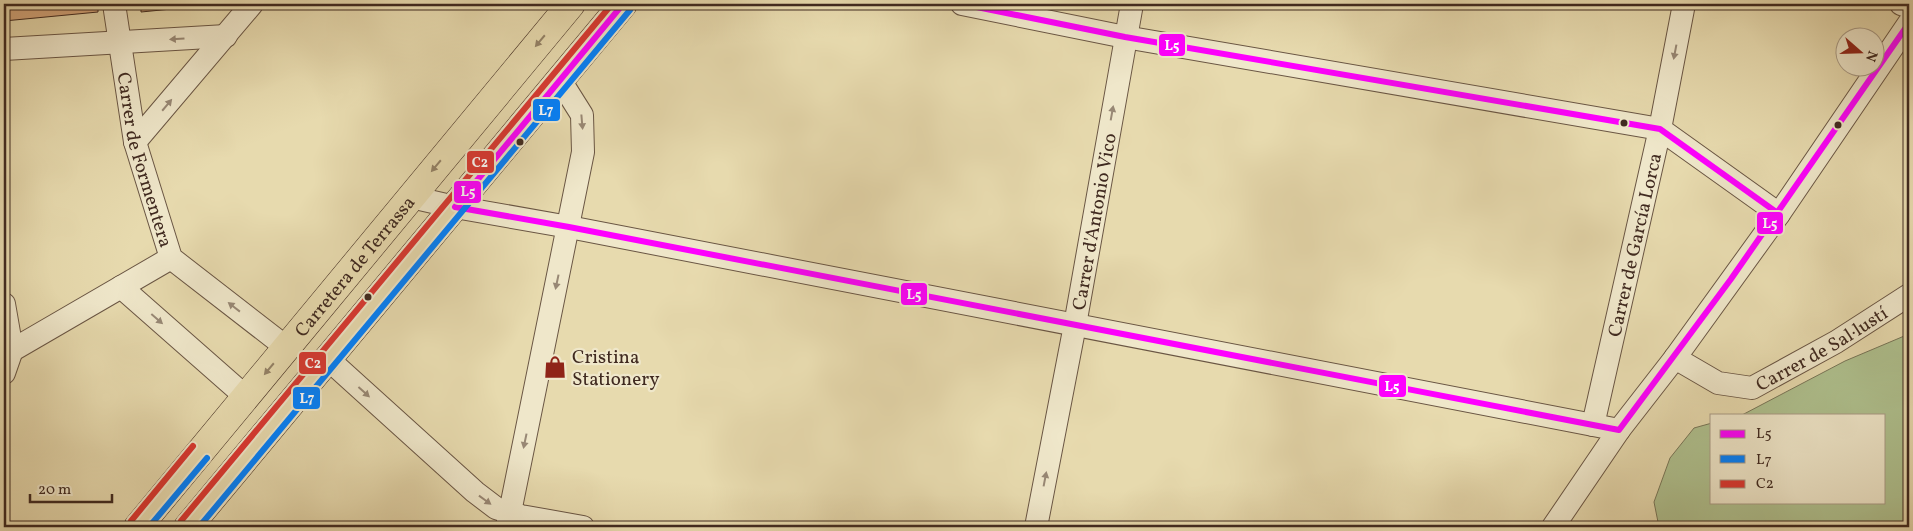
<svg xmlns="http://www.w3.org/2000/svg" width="1913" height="531" font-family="Vollkorn,serif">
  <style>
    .green { fill: #afc18f; stroke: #787658 }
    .building { fill: #d5a77d; stroke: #402a20 }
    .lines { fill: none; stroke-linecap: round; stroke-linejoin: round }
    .street-casing { stroke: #6a5644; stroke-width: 24 }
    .primary-casing { stroke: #402a20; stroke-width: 29 }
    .street { stroke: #efe7ca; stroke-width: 22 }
    .primary { stroke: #e7daae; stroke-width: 28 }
    .bus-1-casing { stroke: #efe7ca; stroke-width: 10 }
    .bus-2-casing { stroke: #efe7ca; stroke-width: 10 }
    .bus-3-casing { stroke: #efe7ca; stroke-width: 10 }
    .bus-1 { stroke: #fe00ff; stroke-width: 6 }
    .bus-2 { stroke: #0080fe; stroke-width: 6 }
    .bus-3 { stroke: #da3832; stroke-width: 6 }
    .oneway { fill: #988875 }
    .oneway2 { fill: #948267 }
    .bus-dot { fill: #402a20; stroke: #efe7ca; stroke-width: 2 }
    .labels { text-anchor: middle; stroke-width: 4.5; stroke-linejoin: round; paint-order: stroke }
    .street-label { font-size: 19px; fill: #402a20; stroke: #efe7ca }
    .poi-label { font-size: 19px; fill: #402a20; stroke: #efe7ca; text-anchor: start }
    .line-badge { stroke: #efe7ca; stroke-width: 2 }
    .badge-label { font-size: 14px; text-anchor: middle; font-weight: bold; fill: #fff }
  </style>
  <rect width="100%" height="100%" fill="#e7daae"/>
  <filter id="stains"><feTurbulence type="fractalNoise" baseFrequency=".004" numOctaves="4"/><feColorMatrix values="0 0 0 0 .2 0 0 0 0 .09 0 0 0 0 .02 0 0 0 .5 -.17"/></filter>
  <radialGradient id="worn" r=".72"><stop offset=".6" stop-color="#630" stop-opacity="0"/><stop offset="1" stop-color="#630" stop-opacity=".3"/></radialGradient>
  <path class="green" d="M1909,334v193h-250l-5,-25 16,-44 24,-30 18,-5v79h172v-87h-142l103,-54z"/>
  <path class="building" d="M4,4h94v8l-94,9z
    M141,4h81l-81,8z"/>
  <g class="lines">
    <defs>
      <g id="street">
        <path id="s1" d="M114,4l21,138 36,116 116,90"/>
        <path d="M962,4l163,33 535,92 119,85"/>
        <path d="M1901,4l8,3"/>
        <path d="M4,49l222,-13"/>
        <path d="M135,142l117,-138"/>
        <path d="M411,197l44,10 114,20 1050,203"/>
        <path d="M121,287l125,110"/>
        <path d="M4,304l8,46 -8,23"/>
        <path d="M4,355l167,-97"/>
        <path id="s2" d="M1675,358l43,25 34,5 84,-46 73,-47"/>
        <path d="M328,359l147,133 21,16 25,8 62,11"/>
        <path id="s3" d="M1593,425l67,-296 24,-125"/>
        <path d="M507,527l76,-375 -1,-37 -22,-35"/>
        <path id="s4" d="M1036,527l39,-202 57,-321"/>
        <path d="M1553,527l66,-97 56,-72 104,-144 130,-191"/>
      </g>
      <g id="primary">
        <path id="s5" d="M138,527l433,-523"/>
        <path d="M188,527l435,-523"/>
      </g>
    </defs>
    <use href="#street" class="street-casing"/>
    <use href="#primary" class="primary-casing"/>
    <use href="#street" class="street"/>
    <use href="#primary" class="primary"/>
    <defs>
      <path id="bus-1" d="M623,4l-168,203 114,20 1050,203 112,-151 178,-256
        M962,4l163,33 535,92 119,85"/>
      <path id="bus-2" d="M149,527l58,-69
        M199,527l431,-517"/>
      <path id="bus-3" d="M131,521l62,-75
        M181,521l431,-517"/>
    </defs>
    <use href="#bus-1" class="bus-1-casing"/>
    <use href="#bus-2" class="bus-2-casing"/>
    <use href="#bus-3" class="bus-3-casing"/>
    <use href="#bus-1" class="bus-1"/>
    <use href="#bus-2" class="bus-2"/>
    <use href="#bus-3" class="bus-3"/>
  </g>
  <defs><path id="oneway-solid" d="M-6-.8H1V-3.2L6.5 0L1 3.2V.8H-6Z" transform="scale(1.25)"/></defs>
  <g class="oneway">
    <use href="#oneway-solid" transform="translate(177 39) rotate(176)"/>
    <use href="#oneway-solid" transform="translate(1675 52) rotate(101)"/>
    <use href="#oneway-solid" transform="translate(167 105) rotate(-50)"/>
    <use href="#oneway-solid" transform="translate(1112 113) rotate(-80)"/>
    <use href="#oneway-solid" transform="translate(582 122) rotate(85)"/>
    <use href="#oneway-solid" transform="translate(557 282) rotate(102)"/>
    <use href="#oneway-solid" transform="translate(234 307) rotate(-142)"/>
    <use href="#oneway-solid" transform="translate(157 319) rotate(41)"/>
    <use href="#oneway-solid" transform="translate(364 392) rotate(42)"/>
    <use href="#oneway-solid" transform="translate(525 441) rotate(102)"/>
    <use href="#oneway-solid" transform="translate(1045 479) rotate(-79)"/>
    <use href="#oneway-solid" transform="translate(485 500) rotate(36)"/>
  </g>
  <g class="oneway2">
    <use href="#oneway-solid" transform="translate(540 41) rotate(130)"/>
    <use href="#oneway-solid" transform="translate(436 166) rotate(130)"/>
    <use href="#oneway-solid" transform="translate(269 369) rotate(130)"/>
  </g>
  <defs>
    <symbol id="shop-bare" viewBox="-9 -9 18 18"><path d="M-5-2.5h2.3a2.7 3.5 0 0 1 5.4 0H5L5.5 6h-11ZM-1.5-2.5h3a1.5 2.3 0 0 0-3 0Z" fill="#8f2418" stroke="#efe7ca" stroke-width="2.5" paint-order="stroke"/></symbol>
  </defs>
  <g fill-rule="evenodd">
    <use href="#shop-bare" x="539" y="351" width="32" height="32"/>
  </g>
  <g class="bus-dot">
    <circle cx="1624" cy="123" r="4.5"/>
    <circle cx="1838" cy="125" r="4.5"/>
    <circle cx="520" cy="142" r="4.5"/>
    <circle cx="368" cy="297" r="4.5"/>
  </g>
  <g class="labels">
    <g class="street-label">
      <text dy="7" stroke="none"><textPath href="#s1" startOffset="159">Carrer de Formentera</textPath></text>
      <text dy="7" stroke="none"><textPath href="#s4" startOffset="311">Carrer d'Antonio Vico</textPath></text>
      <text dy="7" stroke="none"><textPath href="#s3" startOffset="185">Carrer de García Lorca</textPath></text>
      <text dy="7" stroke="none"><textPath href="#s5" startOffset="339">Carretera de Terrassa</textPath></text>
      <text dy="7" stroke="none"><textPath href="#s2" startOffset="164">Carrer de Sal·lustí</textPath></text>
    </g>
    <g class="poi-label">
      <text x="572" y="363">Cristina<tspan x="572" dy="22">Stationery</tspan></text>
    </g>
  </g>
  <g class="line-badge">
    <rect x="1158" y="33" width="28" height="24" rx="5" fill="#fe00ff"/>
    <rect x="532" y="98" width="29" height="24" rx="5" fill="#0080fe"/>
    <rect x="466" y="150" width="29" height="24" rx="5" fill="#da3832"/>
    <rect x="453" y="180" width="29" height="24" rx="5" fill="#fe00ff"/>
    <rect x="1756" y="211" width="28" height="24" rx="5" fill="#fe00ff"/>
    <rect x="900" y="282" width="28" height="24" rx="5" fill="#fe00ff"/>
    <rect x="298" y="351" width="29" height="24" rx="5" fill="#da3832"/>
    <rect x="1378" y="374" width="29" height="24" rx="5" fill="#fe00ff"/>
    <rect x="292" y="386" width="29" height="24" rx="5" fill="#0080fe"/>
  </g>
  <g class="badge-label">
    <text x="1172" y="50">L5</text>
    <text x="546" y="115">L7</text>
    <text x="480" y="167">C2</text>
    <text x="468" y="196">L5</text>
    <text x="1770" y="228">L5</text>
    <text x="914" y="299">L5</text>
    <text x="313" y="368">C2</text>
    <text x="1392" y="391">L5</text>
    <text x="307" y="403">L7</text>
  </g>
  <rect width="1913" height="531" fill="none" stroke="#e7daae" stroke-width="20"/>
  <rect x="5" y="5" width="1903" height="521" fill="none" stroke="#402a20" stroke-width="2.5"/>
  <rect x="10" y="10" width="1893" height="511" fill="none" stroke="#402a20"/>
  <rect x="1710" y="414" width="175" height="90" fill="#efe7ca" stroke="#a99b86"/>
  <rect x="1720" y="430" width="25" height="8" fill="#fe00ff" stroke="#a99b86"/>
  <text x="1756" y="438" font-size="15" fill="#402a20">L5</text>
  <rect x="1720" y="455" width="25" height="8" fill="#0080fe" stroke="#a99b86"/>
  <text x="1756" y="464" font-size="15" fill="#402a20">L7</text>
  <rect x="1720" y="480" width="25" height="8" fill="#da3832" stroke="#a99b86"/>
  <text x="1756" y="488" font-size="15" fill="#402a20">C2</text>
  <g transform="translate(1860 52) rotate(110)"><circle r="24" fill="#efe7ca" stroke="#a99b86"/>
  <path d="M0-4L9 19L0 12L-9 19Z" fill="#8f2418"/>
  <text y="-8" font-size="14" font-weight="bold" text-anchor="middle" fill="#402a20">N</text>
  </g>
  <path d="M30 494v8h82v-8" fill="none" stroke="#402a20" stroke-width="2.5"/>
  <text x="38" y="494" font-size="15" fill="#402a20" stroke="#efe7ca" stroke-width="4" paint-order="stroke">20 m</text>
  <rect width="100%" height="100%" filter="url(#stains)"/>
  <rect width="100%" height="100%" fill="url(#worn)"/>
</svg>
